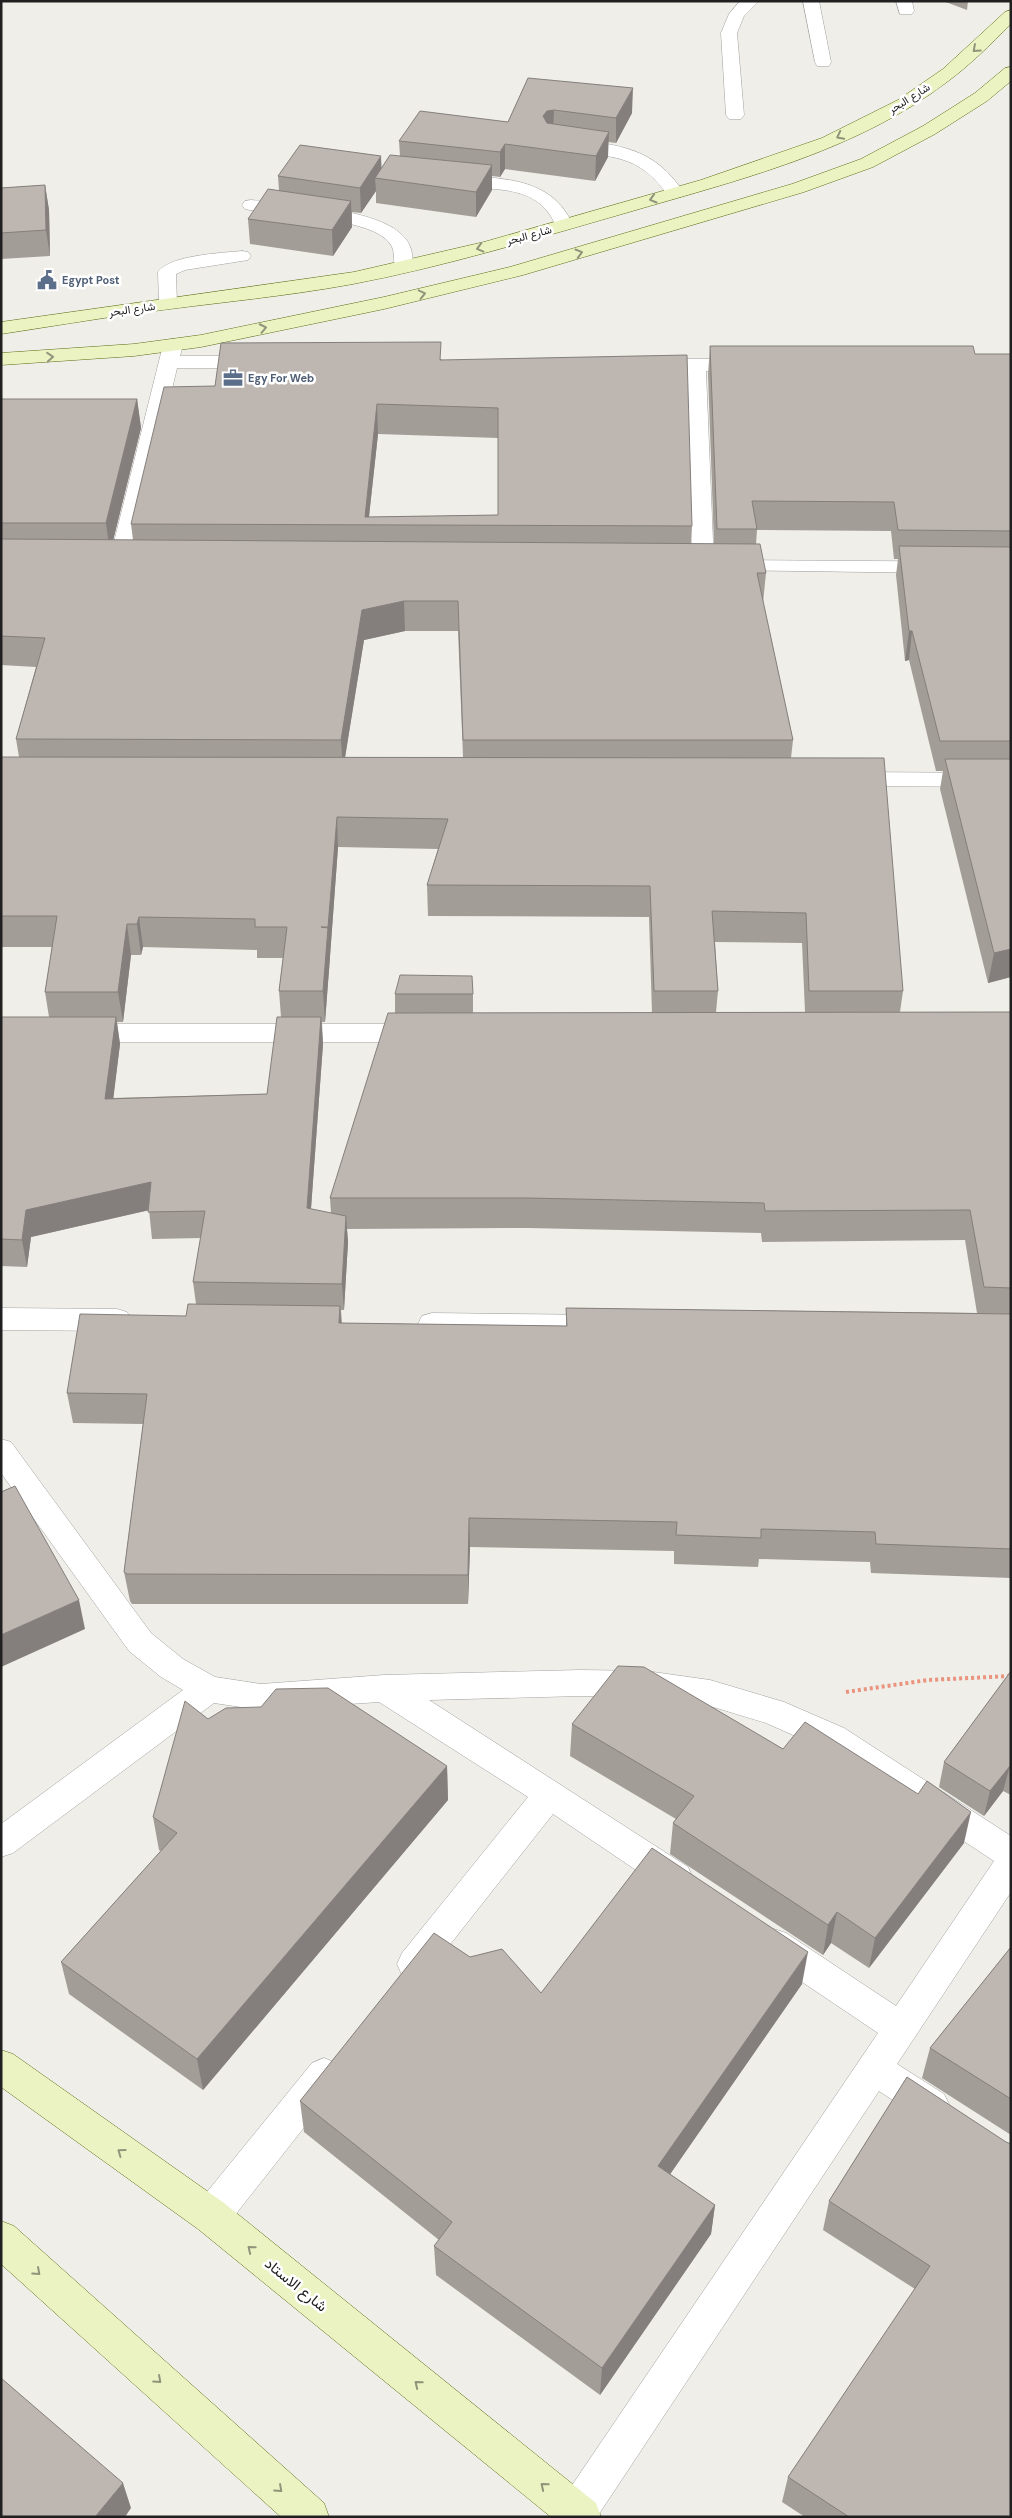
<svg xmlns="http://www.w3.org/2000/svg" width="1012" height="2518" font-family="'DM Sans',Vazirmatn,sans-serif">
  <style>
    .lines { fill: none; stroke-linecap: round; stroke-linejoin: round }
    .street-casing { stroke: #a1a1a1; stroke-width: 1 }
    .secondary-casing { stroke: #5b6c12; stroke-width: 1 }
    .path { stroke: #ea937e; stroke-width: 4; stroke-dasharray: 3 3; stroke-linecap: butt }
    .street { fill: #fff; fill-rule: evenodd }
    .secondary { fill: #ecf3c3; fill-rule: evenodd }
    .wall { fill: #a39d98; fill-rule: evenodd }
    .shaded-wall { fill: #847f7c }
    .building { fill: #bdb6b1; stroke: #847f7c; fill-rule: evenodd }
    .oneway { stroke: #90947a }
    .labels { text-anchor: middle; stroke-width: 5; stroke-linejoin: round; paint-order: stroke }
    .far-street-label { font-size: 11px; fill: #202020; stroke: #fff }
    .far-service-label { font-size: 11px; font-weight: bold; fill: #4e5e75; stroke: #fff; text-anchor: start }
    .near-street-label { font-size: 15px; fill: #202020; stroke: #fff }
  </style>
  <rect width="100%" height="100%" fill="#efeee8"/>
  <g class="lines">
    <defs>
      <path id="street" d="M740,1h19l-15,15 -7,17 7,82 -3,4h-12l-3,-4 -5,-82 8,-19z
        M803,1h16l12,61 -2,4h-12l-2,-4z
        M896,1h16l2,10 -2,3h-12z
        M571,139c49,6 84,9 113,54l-3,4h-12c-32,-46 -56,-37 -104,-49l-3,-4 3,-4z
        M455,175c47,4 96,1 118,50l-3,4h-12c-4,-6 -6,-12 -10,-17 -23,-30 -67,-20 -99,-28l-3,-4 3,-4z
        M251,200c38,4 130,8 154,38 7,8 8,19 8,29l-2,4h-14c-5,-7 -1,-18 -6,-26 -17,-29 -114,-28 -146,-36l-3,-4 3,-4z
        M242,251l6,1 3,4 -3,4 -63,10 -9,4 1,30 -2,4h-14l-2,-4 -1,-32c12,-17 64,-19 84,-21z
        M173,339l7,2 3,4 -3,11h77l7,2 3,4 -3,4 -7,2h-80l-46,194 -4,4 -7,2 -7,-2 -4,-4 54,-217 3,-4z
        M650,359h97l7,2 3,4 -3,4 -48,2 8,195 -4,4 -7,2 -7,-2 -4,-4 -5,-195 -44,-2 -3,-4 3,-4z
        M727,560l284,2v12l-291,-4 -4,-4 4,-4z
        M847,772l164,1v14l-164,-1 -8,-2 -4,-5 4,-5z
        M82,1024h337l9,3 4,6 -4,6 -9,3h-337l-9,-3 -4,-6 4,-6z
        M1,1308l116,1 10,3 4,8 -4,8 -10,3 -116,-1z
        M432,1313l172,2 10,3 4,8 -4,8 -10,3 -172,-2 -10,-3 -4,-8 4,-8z
        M1,1439l10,3 140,191 32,26 32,18 46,7 123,-9 197,-5 65,1 64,9 74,22 60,26 167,108v56l-114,172 47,30 6,12 -6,12 -12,5 -12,-5 -41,-27 -282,426h-42l5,-14 318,-470 -116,-78 -5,-11 5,-11 12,-4 12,4 110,73 98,-145 -172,-113 -56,-25 -56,-17 -64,-9 -65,-1 -152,4 259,167 5,11 -5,11 -12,4 -12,-4 -111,-75 -127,161 -12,5 -12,-5 -5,-11 5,-11 126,-156 -149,-95 -118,8 -47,-7 -201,150 -12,4v-33l182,-134 -22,-13 -32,-26 -128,-178z
        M324,2058l12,5 5,12 -5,12 -112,142 -13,5 -13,-5 -5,-13 5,-13 114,-140z"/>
      <path id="secondary" d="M1011,10v14c-21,21 -41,41 -64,58 -92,70 -209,98 -318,130 -91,26 -182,54 -276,72 -70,13 -142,19 -213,29 -47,6 -92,14 -139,21v-12l353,-50 130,-30 217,-62 121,-42 76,-38 45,-31 62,-57z
        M1011,67v14l-24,20 -52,33 -62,33 -69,25 -281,83 -139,34 -183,38 -67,9 -133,9v-12l133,-9 67,-9 183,-38 126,-30 282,-83 69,-25 62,-33 52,-33 30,-25z
        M1,2050l12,4 211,149 372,300 5,14h-50l-353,-288 -197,-142z
        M1,2221l13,5 310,277 5,14h-48l-280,-253z"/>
    </defs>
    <use href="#street" class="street-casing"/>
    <use href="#secondary" class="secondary-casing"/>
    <path class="path" d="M846,1692l82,-12 83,-4"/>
    <use href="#street" class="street"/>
    <use href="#secondary" class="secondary"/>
  </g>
  <path class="wall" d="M943,1h25l-1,9z
    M528,78l104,35 -16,30 -8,-1v15l-13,24 -90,-12 -5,8 -8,-1v14l-16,27 -100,-14v-12l-15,22 -9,-1v15l-19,29 -83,-12 -2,-25 31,-28 -1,-15 104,-8 18,-12 -1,-15 109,-19z
    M45,185l4,25 1,46 -49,3v-71z
    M710,346l265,8h36v623l-23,6 -48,-194 3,-18h-7l-27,-111 -4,1 -9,-86 2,-16h-4l-3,-28 -134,-1 -1,14 10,29 -3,30 30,137 -2,18 112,233 -3,21h111v566l-140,-5 -1,-11 -111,-3 -1,8 -84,-3v-13l-204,-4 -2,57h-336l-2,-3 -6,-29 19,-148 -70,-1 -6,-30 119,-77 10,-12 -3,-22 8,-44 -49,1 -3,-29 -118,27 -4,30 -26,-1v-249h48l-4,-25 7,-45h-51v-190h18l-3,-18 20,-72 -35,-2v-266h136l4,29 -28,112h20l-2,-16 84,-138 226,-27 251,167 -1,18h23l-6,-170zM378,434l120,4v77l-129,2zM405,631h53l5,126h-118l19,-117zM338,847l100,2 -11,36 1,31 221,1 3,96h-179v-19h-78v19l-65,185 1,15 -20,-4 12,-165 -1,-22h3zM715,942l87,1 3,69h-89l2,-21zM143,947l114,3v8h26l-4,33 2,26 -14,77 -154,4 7,-54 -3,-22h6l8,-67h10zM528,1228l233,5 1,9 203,-2 12,73 -411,-5v18l-224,-3 -1,-13h3l4,-68 -1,-13z
    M1011,1671v124l-8,-4 -19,25 -45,-29 5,-25z
    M208,1719l239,47 1,34 -245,290 -134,-96 -8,-32 100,-111 -2,-1 -6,-33z
    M572,1724l211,25 181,94 -95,125 -38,-25 -8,12 -153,-101 3,-31 3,-4 -106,-63z
    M1011,1947v188l-89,-57 8,-30z
    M470,1957l71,36 261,-9 -132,190 45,31 -4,29 -111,161 -164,-120 -2,-29 5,-6 -135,-108 -4,-31z
    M907,2077l104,440h-206l-23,-15 6,-25 127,-188 -92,-59 6,-29z"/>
  <path class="shaded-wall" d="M633,88l-1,25 -16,30v-25z
    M554,110l-1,25 -10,-19 4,-5z
    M609,132l-1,25 -13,24 1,-25z
    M505,144v25l-5,8v-25z
    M381,156l1,23 -7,-1 1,13 -15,22 -1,-25z
    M492,165v25l-16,27v-25z
    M45,185l4,25 1,46 -4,-26z
    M351,201l1,26 -19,29 -1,-26z
    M137,399l4,29 -31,125 -4,-30z
    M377,404l1,30 -10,91 -3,-8z
    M404,601l1,30 -41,9 -21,130 -2,-30 21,-130z
    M909,631h3l-3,29 -4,1z
    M337,817l1,30 -8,110 -2,-30z
    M139,917l4,30 -2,8 -4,-31z
    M127,924l4,31 -8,67 -5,-30z
    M328,928l2,30 -5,64 -2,-31z
    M1011,949v28l-23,6 6,-30z
    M116,1017l4,27 -10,82 -5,-27z
    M321,1017l2,27 -14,191 -2,-27z
    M151,1182l3,27 -123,28 -4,30 -5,-27 4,-30z
    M346,1216l2,26 -4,68 -2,-26z
    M340,1306l2,30 -3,-13z
    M469,1518l1,29 -2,57v-29z
    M79,1600l6,29 -84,38v-32z
    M447,1766l1,34 -245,290 -6,-31z
    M1010,1766l-7,25 -19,25 6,-25z
    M971,1812l-7,31 -95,125 6,-30z
    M837,1912l-6,31 -8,12 5,-30z
    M808,1952l-6,32 -147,212 3,-30z
    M715,2205l-4,29 -111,161 2,-27z
    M123,2483l8,25 -6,9h-30z"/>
  <path class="building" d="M528,78l105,10 -17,30 -62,-8 -7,1 -4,5 4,7 62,9 -13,24 -91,-12 -5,8 -101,-11 21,-30 88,11z
    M300,145l81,11 -21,32 -82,-12z
    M390,155l102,10 -16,27 -101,-14z
    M45,185l1,45 -45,3v-45z
    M268,189l83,12 -19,29 -84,-11z
    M441,342l-1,18 247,-5 5,171 -561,-2 33,-137 51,-1 6,-43zM377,404l121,4v107l-133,2z
    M710,346h263l2,8h36v177l-113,-1 -4,-28 -142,-1 5,28h-40z
    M1,399h136l-31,124h-105z
    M1,539l759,5 6,29h-9l36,167h-330l-5,-139h-54l-42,9 -21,130 -325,-1 29,-101 -44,-2z
    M899,546l112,1v194h-71l-28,-110h-3z
    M1,757l883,1 19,233h-94l-3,-78 -94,-2 6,80h-64l-4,-105 -223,-1 21,-66 -111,-2 -9,110h-7l7,1 -5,63h-44l8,-64h-32v-8l-116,-2 -2,7h-10l-9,68h-73l12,-76h-56z
    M945,759h66v190l-17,4z
    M400,975l72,1 1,18h-78z
    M1011,1012v276l-27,-1 -14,-77 -205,1 -1,-8 -236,-5h-198l58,-185z
    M1,1017h115l-11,82 162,-5 10,-77h44l-14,191 39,8 -4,68 -149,-2 12,-71 -57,1 3,-30 -125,28 -4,30 -21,-1z
    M188,1304l152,2 -1,17 228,3 -1,-18 445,6v235l-135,-5 -1,-12 -114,-3v9l-85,-3 1,-13 -208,-4 -1,57 -341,-1 -3,-2 23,-178 -80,-1 13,-79 106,2z
    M15,1486l64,114 -78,35v-143z
    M618,1666l26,1 139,82 22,-27 113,72 9,-13 44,31 -96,126 -38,-26 -9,13 -155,-102 21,-27 -122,-72z
    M1011,1671v95h-1l-20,25 -46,-29z
    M328,1688l119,78 -250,293 -136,-97 116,-129 -24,-16 32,-116 23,18 18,-11 35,-1 15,-18z
    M652,1848l156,104 -150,214 57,39 -113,163 -168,-122 18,-24 -152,-121 134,-168 36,24 32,-8 39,44z
    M1011,1947v152l-81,-51z
    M907,2077l99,65 5,2v373h-162l-61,-40 142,-211 -101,-65z
    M1,2378l122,105 -28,34h-94z"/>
  <defs><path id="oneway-chevron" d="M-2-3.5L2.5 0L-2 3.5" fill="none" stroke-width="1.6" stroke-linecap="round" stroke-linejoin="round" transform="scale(1.25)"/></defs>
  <g class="oneway">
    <use href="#oneway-chevron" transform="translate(976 49) rotate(138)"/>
    <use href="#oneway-chevron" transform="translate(840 136) rotate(153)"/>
    <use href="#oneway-chevron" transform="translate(653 199) rotate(164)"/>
    <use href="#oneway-chevron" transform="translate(480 248) rotate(165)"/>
    <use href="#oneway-chevron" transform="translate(579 253) rotate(-16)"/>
    <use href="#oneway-chevron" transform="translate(422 294) rotate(-13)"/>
    <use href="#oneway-chevron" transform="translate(263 328) rotate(-12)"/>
    <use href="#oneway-chevron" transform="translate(50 357) rotate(-4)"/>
    <use href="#oneway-chevron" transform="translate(121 2152) rotate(-144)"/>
    <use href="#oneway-chevron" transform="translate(251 2249) rotate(-141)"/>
    <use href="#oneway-chevron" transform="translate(37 2272) rotate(42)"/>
    <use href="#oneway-chevron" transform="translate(158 2380) rotate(42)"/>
    <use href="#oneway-chevron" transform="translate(418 2384) rotate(-141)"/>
    <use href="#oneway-chevron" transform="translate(544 2486) rotate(-141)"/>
    <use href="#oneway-chevron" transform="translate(279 2489) rotate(42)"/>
  </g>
  <defs>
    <symbol id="civic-bare" viewBox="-9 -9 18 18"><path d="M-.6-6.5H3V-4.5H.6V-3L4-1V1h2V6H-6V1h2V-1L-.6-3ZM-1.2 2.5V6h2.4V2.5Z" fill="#5c6f8a" stroke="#fff" stroke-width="2.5" paint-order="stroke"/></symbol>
    <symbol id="office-bare" viewBox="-9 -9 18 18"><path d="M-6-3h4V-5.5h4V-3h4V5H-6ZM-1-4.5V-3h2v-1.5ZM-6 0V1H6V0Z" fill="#5c6f8a" stroke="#fff" stroke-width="2.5" paint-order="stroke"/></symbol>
  </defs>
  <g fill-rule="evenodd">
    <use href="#civic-bare" x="33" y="266" width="28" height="28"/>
    <use href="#office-bare" x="219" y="364" width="28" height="28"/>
  </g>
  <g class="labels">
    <g class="far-street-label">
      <text transform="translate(909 98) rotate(-32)" y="4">شارع البحر</text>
      <text transform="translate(529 235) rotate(-15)" y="4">شارع البحر</text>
      <text transform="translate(132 309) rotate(-8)" y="4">شارع البحر</text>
    </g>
    <g class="far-service-label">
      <text x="62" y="284">Egypt Post</text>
      <text x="248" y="382">Egy For Web</text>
    </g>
    <g class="near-street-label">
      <text transform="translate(296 2285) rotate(39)" y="5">شارع الاستاد</text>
    </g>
  </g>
  <rect width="1012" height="2518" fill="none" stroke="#202020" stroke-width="5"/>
</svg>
